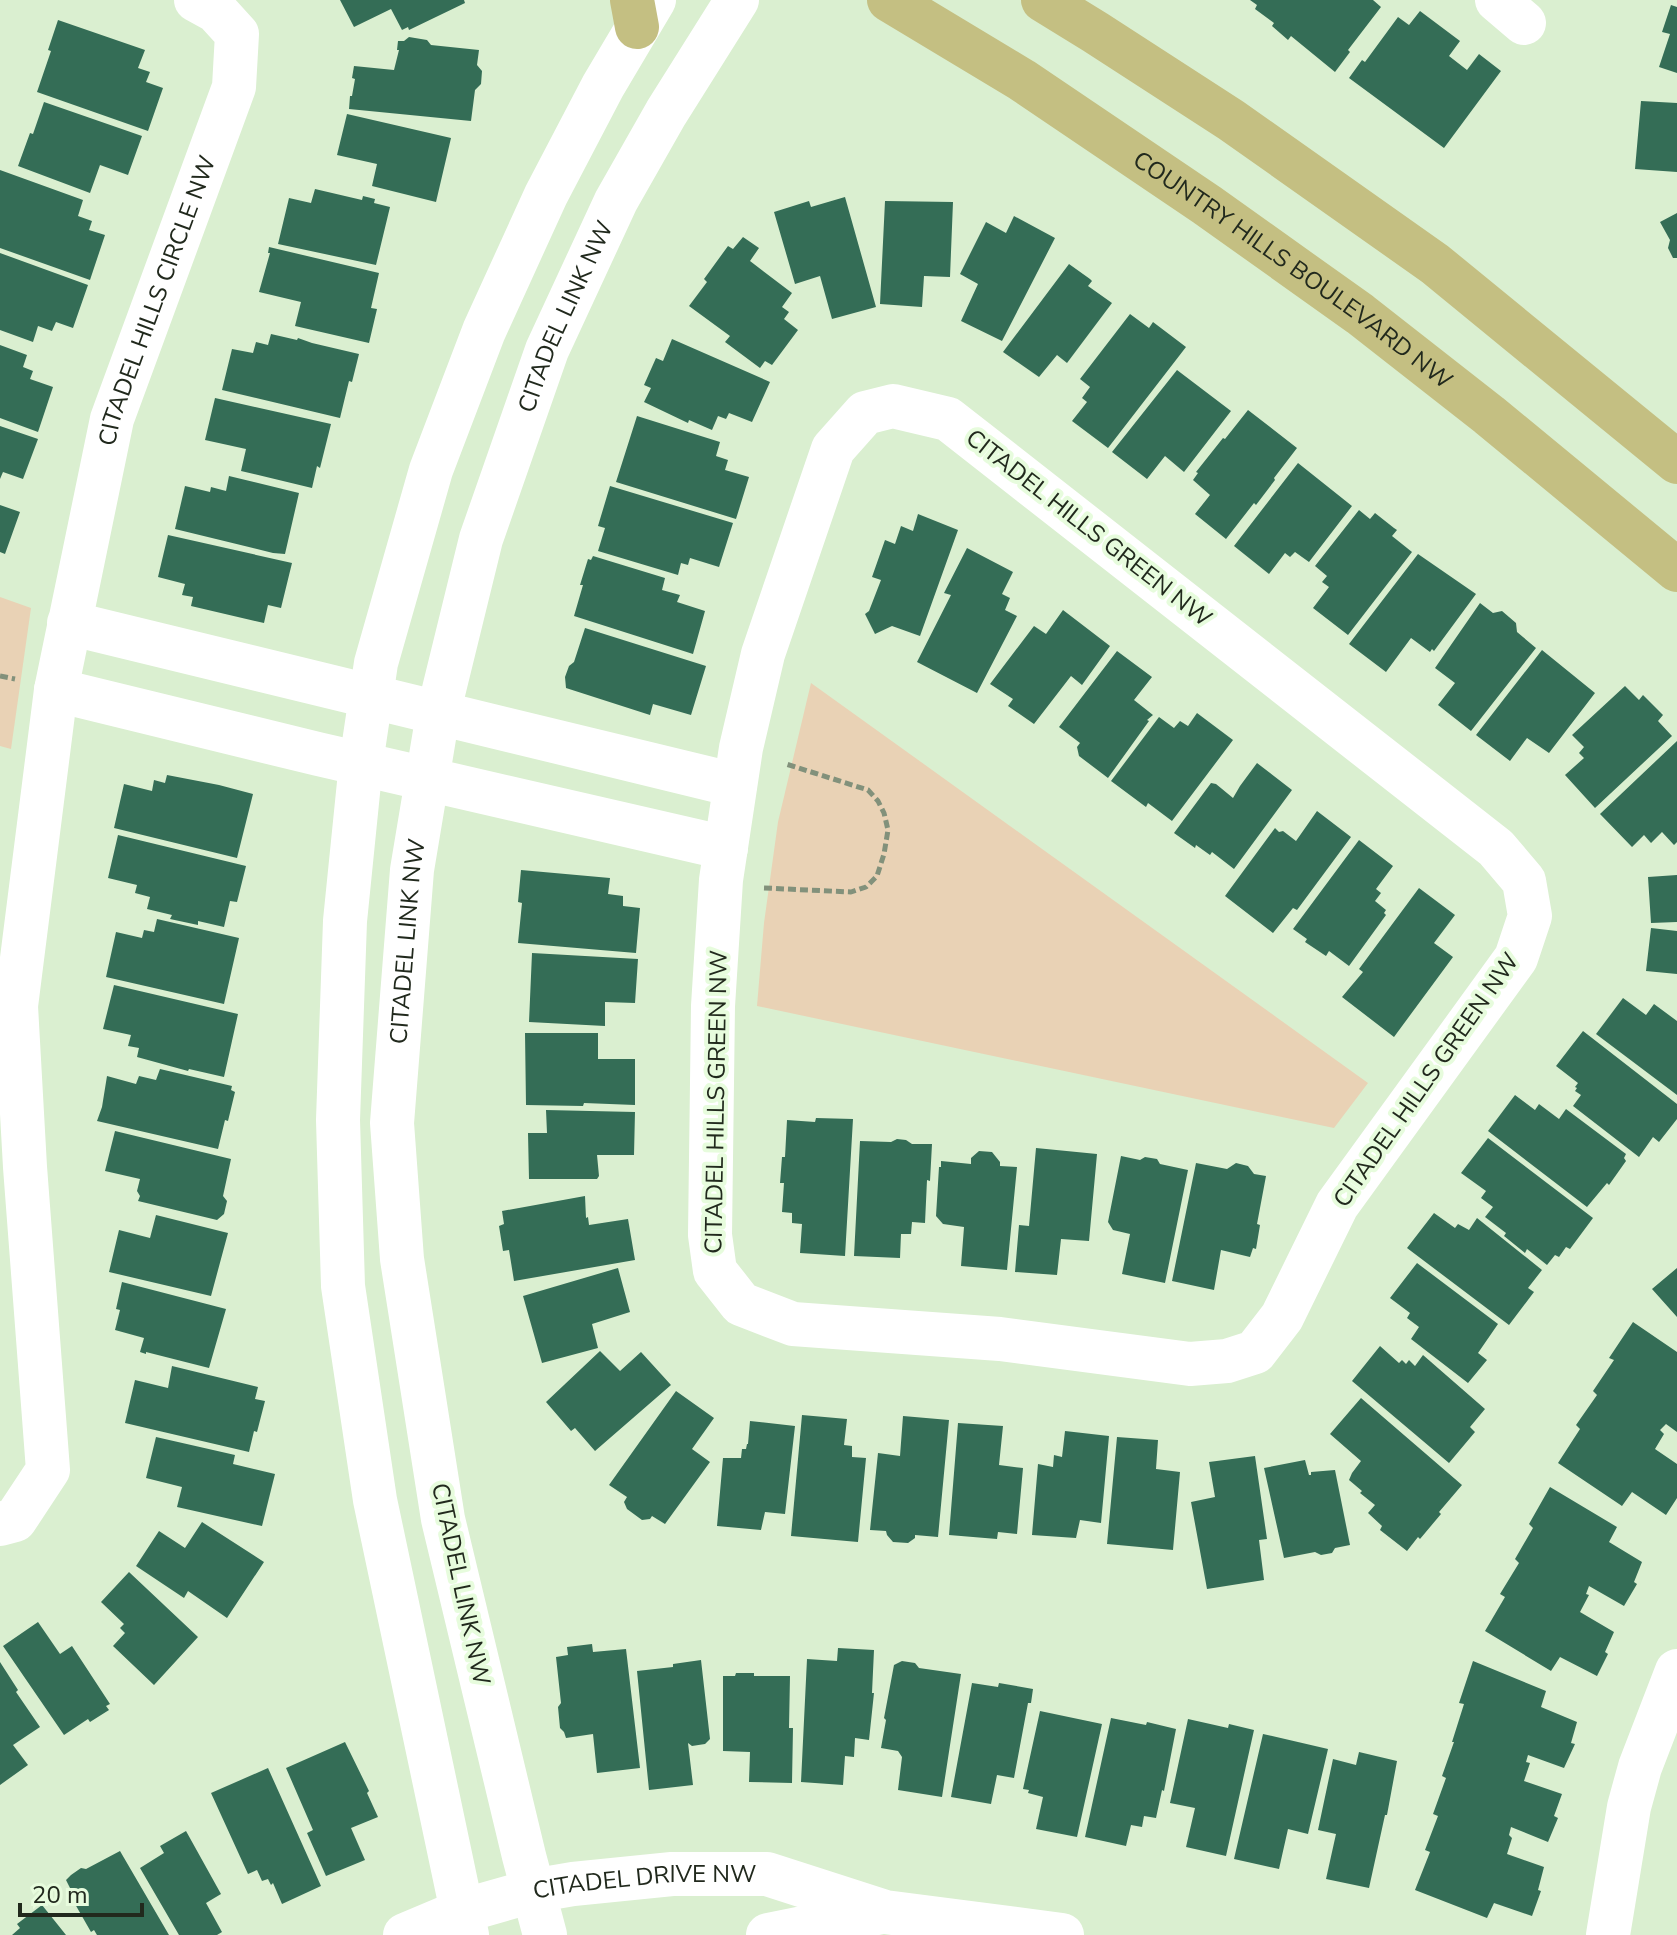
<svg xmlns="http://www.w3.org/2000/svg" width="1677" height="1935" font-family="'Nunito Sans',sans-serif">
  <style>
    .green { fill: #e9d2b5 }
    .building { fill: #346d56 }
    .lines { fill: none; stroke-linecap: round; stroke-linejoin: round }
    .path { stroke: #82917b; stroke-width: 5; stroke-dasharray: 8 4; stroke-linecap: butt }
    .minor { stroke: #fff; stroke-width: 44 }
    .major { stroke: #c4bf82; stroke-width: 44 }
    .labels { text-anchor: middle; stroke-width: 8; stroke-linejoin: round; paint-order: stroke }
    .street-label { font-size: 24px; fill: #21291d; stroke: #e7fcdd }
  </style>
  <rect width="100%" height="100%" fill="#daefd0"/>
  <path class="green" d="M0,597l31,11 -20,141 -11,-3z
    M811,683l557,400 -34,45 -577,-122 7,-83 14,-101z"/>
  <path class="building" d="M340,0h124l1,3 -56,27 -1,-3 -6,3 -11,-21 -37,18z
    M1250,0h123l8,7 -33,43 2,2 -15,20 -44,-36 -3,4 -16,-14 2,-3 -19,-14 2,-4z
    M1671,5l6,2v66l-18,-6 11,-33 -8,-2z
    M1420,11l40,30 -11,15 18,14 12,-16 22,17 -57,77 -95,-70 13,-18 3,2 33,-45 11,8z
    M58,20l87,30 -7,18 12,4 -4,10 17,6 -15,43 -111,-39 14,-41 -3,-1z
    M409,37l18,3 4,5 48,5 -2,15 5,6 -1,13 -6,6 -4,31 -122,-12 1,-13h2l3,-17 -3,-1 2,-12 40,4 5,-20h-2l1,-9h6z
    M1641,101l36,2v69l-42,-3z
    M44,102l98,34 -14,39 -28,-10 -10,28 -72,-27 12,-33 3,1z
    M347,114l104,24 -15,64 -64,-16 5,-22 -40,-9z
    M0,170l83,30 -5,16 14,5 -3,9 16,5 -15,45 -90,-32z
    M315,189l47,11 1,-4 12,3 -1,4 16,4 -14,58 -98,-21 11,-46 22,5z
    M845,197l31,110 -44,12 -12,-43 -25,8 -21,-72 35,-11 2,6z
    M885,201l68,1 -3,75 -26,-1 -2,31 -42,-3z
    M1677,213v45h-4l-5,-10 2,-8 -10,-18z
    M1014,216l41,22 -53,103 -41,-20 17,-37 -18,-10 26,-52 20,11z
    M743,237l16,11 -9,13 42,32 -10,14 7,5 -5,7 14,11 -26,35 -7,-4 -5,7 -35,-26 5,-6 -41,-30 18,-24 -3,-3 24,-33 5,3z
    M269,247l110,26 -8,35 6,1 -8,34 -74,-17 6,-24 -42,-10 11,-39h-2z
    M0,253l88,32 -15,43 -17,-6 -4,9 -14,-5 -5,16 -33,-12z
    M1069,264l21,15 2,2 -4,5 24,17 -45,60 -10,-8 -18,22 -36,-25z
    M1130,314l19,14 4,-6 33,25 -78,101 -36,-27 15,-19 -5,-4 8,-11 -10,-8z
    M271,334l26,6 1,-2 14,5 47,11 -7,28 -3,-1 -9,37 -118,-28 10,-41 21,4 3,-11 12,3z
    M672,339l98,43 -18,40 -23,-9 -3,6 -8,-3 -6,14 -23,-10 -1,3 -44,-21 7,-14 -7,-3 12,-27 7,3z
    M0,345l27,10 -4,12 10,4 -3,8 23,8 -15,45 -38,-14z
    M1177,370l54,41 -47,61 -19,-16 -18,23 -35,-27z
    M215,398l116,26 -11,44 -3,-2 -5,22 -71,-17 5,-22 -41,-9z
    M1248,410l49,38 -23,30 1,2 -19,25 -2,-2 -28,36 -31,-25 15,-19 -17,-15 5,-7 -2,-1 27,-34 2,1z
    M637,416l83,26 -4,14 12,4 -3,10 24,7 -13,42 -120,-37z
    M0,426l38,13 -15,40 -20,-7 -3,7z
    M1298,463l54,43 -43,56 -14,-10 -5,5 -5,-4 -16,21 -35,-28z
    M229,476l70,17 -14,61 -12,-1 -98,-24 10,-43 25,6 1,-5 15,4z
    M610,486l123,37 -14,44 -29,-9 -2,7 -7,-2 -3,12 -80,-24 7,-23 -7,-2z
    M0,505l20,7 -15,42 -5,-2z
    M1359,510l11,9 5,-6 19,15 3,2 -5,6 20,16 -64,83 -35,-27 16,-21 -7,-5 5,-6 -12,-10z
    M918,514l40,16 -38,106 -28,-10 -17,8 -10,-20 4,-3 12,-31 -9,-3 13,-37 10,4 6,-18 12,5z
    M168,535l124,28 -11,45 -13,-3 -4,18 -73,-17 2,-9 -11,-2 3,-11 -27,-7z
    M967,548l46,24 -11,22 8,4 -5,12 12,6 -40,77 -60,-31 34,-67 -7,-2z
    M1418,554l58,40 -42,57 -2,-2 -2,3 -19,-14 -25,34 -37,-28z
    M593,556l72,22 -3,12 18,5 -3,7 28,9 -12,43 -119,-38 9,-31h-3l8,-26 3,1z
    M1480,603l13,10 9,-2 14,12 1,9 19,16 -65,83 -33,-26 17,-22 -20,-15z
    M1063,610l47,36 -28,39 -11,-9 -37,48 -26,-18 5,-7 -23,-15 44,-58 12,8z
    M585,628l121,38 -15,49 -38,-11 -3,11 -84,-27 -1,-11 4,-11 5,-4z
    M1542,650l53,43 -46,60 -22,-15 -17,23 -34,-26z
    M1117,651l35,26 -18,23 19,15 -6,5 2,1 -41,57 -29,-22 -2,-9 3,-4 -21,-16z
    M1625,686l14,14 4,-5 20,20 -5,6 14,15 -77,72 -30,-33 19,-17 -5,-5 5,-6 -12,-12z
    M1197,713l36,27 -61,81 -24,-18 -2,4 -35,-26 48,-64 15,11 6,-7 8,5z
    M1677,741v101l-3,3 -12,-13 -11,11 -7,-8 -12,12 -32,-33z
    M1257,763l35,27 -58,79 -22,-17 -2,3 -14,-10 -1,3 -21,-15 37,-50 5,1 17,14 7,-12z
    M167,775l52,10 34,9 -16,64 -123,-30 10,-44 28,7 2,-11 11,3z
    M1317,811l34,26 -54,73 -4,-2 -20,25 -48,-37 50,-68 4,4 4,-1 13,10z
    M118,835l128,31 -9,36 -7,-1 -6,26 -26,-6v4l-28,-6 2,-4 -25,-6 3,-12 -15,-4 2,-8 -29,-7z
    M1359,840l34,26 -17,23 5,4 -6,8 11,9 -2,3 2,2 -37,51 -20,-15 -3,5 -21,-14 2,-3 -14,-10z
    M521,870l89,8 -2,16 15,2v10l17,2 -4,45 -118,-10 4,-40 -4,-1z
    M1677,875v47l-26,1 -3,-46z
    M1419,888l36,27 -21,28 19,14 -59,80 -52,-40 21,-25 -4,-3z
    M157,919l82,19 -15,66 -118,-27 10,-45 26,6 2,-8 10,2z
    M1651,928l26,3v43l-31,-3z
    M532,953l106,6 -3,44 -30,-1v24l-76,-4z
    M114,985l124,29 -14,63 -35,-8 -1,2 -51,-14 2,-9 -11,-2 3,-11 -28,-6z
    M1623,998l23,17 8,-11 23,17v74l-81,-61z
    M1583,1031l94,73v15l-18,23 -6,-5 -14,20 -66,-51 8,-11 -6,-4 2,-3 -2,-1 3,-4 -22,-17z
    M525,1033h73v26h37v46l-51,-2 -1,3 -57,-1z
    M160,1069l72,17 -1,4 4,2 -7,29 -3,-1 -7,29 -121,-28 5,-14 5,-31 29,8 3,-8 17,4z
    M1515,1095l20,15 4,-6 20,15 7,-10 60,45 -2,4 2,3 -17,24 -2,-2 -20,24 -99,-76z
    M546,1110l89,2 -1,43h-37l2,21 -2,3h-68l-1,-46h19z
    M816,1118l37,1 -8,137 -45,-3 2,-29 -10,-1v-10l-10,-1 2,-29h-4l2,-26h3l2,-37 28,2z
    M115,1131l116,28 -8,37 4,5 -3,13 -7,6 -79,-19 2,-5 -3,-5 3,-12 -35,-8z
    M1488,1138l105,80 -23,31 -4,-2 -7,10 -4,-2 -8,10 -20,-16 -2,4 -21,-17 2,-3 -21,-16 8,-10 -12,-9 5,-7 -25,-18z
    M897,1139l9,1 6,4h20l-2,37 -3,-1 -2,43 -13,-1 -1,12h-10l-1,24 -46,-2 6,-115 31,1z
    M1036,1148l61,6 -8,87 -28,-2 -4,36 -42,-3 4,-47 10,1z
    M979,1151l13,1 8,10v4l17,1 -10,103 -46,-4 3,-39 -21,-3 -7,-8 3,-49h2v-6l30,3v-6z
    M1121,1156l19,4 5,-3 12,2 3,5 28,6 -23,113 -43,-9 8,-40 -17,-4 -5,-8z
    M1196,1163l31,6 9,-6 12,3 6,8 12,2 -9,48 3,1 -4,24 -3,-1 -3,9 -29,-7 -7,40 -42,-9z
    M585,1196l1,22 2,-1 1,8 39,-6 7,41 -121,21 -5,-31 -6,1 -4,-25 5,-2 -2,-13z
    M1434,1213l21,15 3,-4 11,6 8,-12 65,52 -14,18 6,4 -25,33 -102,-77z
    M156,1215l72,18 -17,63 -102,-24 10,-42 31,8z
    M1417,1263l81,61 -20,29 9,7 -19,23 -57,-44 8,-12 -12,-9 3,-5 -20,-15z
    M618,1268l12,44 -38,12 6,24 -56,15 -19,-67z
    M1677,1268v49l-25,-28z
    M122,1282l104,27 -17,59 -63,-16v2l-6,-2 4,-14 -29,-8 5,-20 -4,-1z
    M1633,1322l44,30v80l-11,-8 -6,6 4,4 -9,15 22,15v34l-11,17 -34,-23 -10,14 -64,-43 22,-34 -4,-4 21,-30 -4,-4 21,-31 -5,-2z
    M1380,1346l19,17 3,-3 4,4 3,-4 6,6 8,-11 62,54 -15,18 5,5 -26,31 -97,-82z
    M600,1351l20,20 21,-19 30,33 -76,66 -20,-23 -4,3 -25,-29z
    M172,1366l86,21 -3,12 10,2 -8,31 -3,-1 -5,21 -124,-29 10,-43 33,8z
    M676,1391l38,27 -22,31 18,13 -45,62 -13,-8 -2,3 -8,1 -15,-11 -3,-7 3,-5 -18,-12z
    M1361,1398l101,87 -23,27 2,2 -21,25 -2,-2 -11,14 -27,-21 2,-4 -14,-13 7,-8 -15,-12 2,-2 -13,-11 3,-7 9,-12 -31,-27z
    M802,1415l45,4 -3,26 8,1v11l14,1 -8,84 -67,-6z
    M903,1416l46,4 -11,117 -23,-2v3l-7,5 -15,-1 -6,-7 -1,-4 -16,-1 8,-77 22,3z
    M750,1421l45,5 -10,88 -20,-2 -4,18 -44,-4 6,-68h18l1,-9h4l1,-5h1z
    M958,1423l45,3 -4,39 24,3 -6,66 -19,-2 -1,7 -48,-4z
    M1065,1431l44,5 -8,87 -21,-3 -4,18 -44,-3 6,-71 15,3 1,-12 8,2z
    M156,1437l79,18 -2,9 42,10 -13,52 -85,-19 5,-20 -36,-9z
    M1117,1437l41,3 -2,29 24,3 -7,78 -66,-6z
    M1255,1456l12,83 -8,1 5,40 -57,9 -16,-87 24,-5 -6,-35z
    M1305,1460l4,15h2v-3l24,-2 15,75 -15,3 -3,5 -11,2 -6,-3 -31,6 -20,-90z
    M1550,1487l67,40 -8,15 33,20 -8,20 3,2 -13,22 -35,-20 -3,8 3,1 -9,17 34,20 -9,20 3,2 -11,22 -37,-19 -9,14 -66,-40 20,-34 -5,-3 19,-31 -4,-4 18,-31 -4,-4z
    M202,1522l62,40 -37,56 -39,-27 -4,7 -48,-32 23,-35 26,17z
    M129,1572l69,65 -44,48 -41,-39 12,-13 -5,-5 4,-4 -23,-22z
    M38,1622l22,32 12,-8 38,58 -4,2 3,4 -19,12 -2,-3 -24,16 -61,-89z
    M592,1644l1,8 33,-3 14,119 -43,5 -4,-39 -27,4 -2,-6 -4,-4 -2,-21 3,-4 -5,-46 12,-2 -1,-8z
    M838,1648l36,2 -2,43h2l-5,47 -14,-2 -1,19 -9,-1 -2,29 -42,-3 6,-123 30,2z
    M701,1660l9,79 -5,5 -13,2 -4,-3 5,42 -44,5 -12,-119 36,-4v-3z
    M902,1661l13,2 4,5 42,6 -19,123 -44,-7 4,-33 -4,-6 -17,-3 5,-28 -2,-2 10,-53z
    M1473,1661l73,30 -5,16 36,15 -6,21 4,1 -11,24 -36,-13 -2,7 4,1 -6,18 38,13 -8,22 4,2 -10,24 -37,-15 -2,8 3,3 -5,16 37,13 -6,23 3,1 -9,25 -38,-13 -7,15 -72,-28 15,-38 -5,-2 13,-34 -5,-2 13,-36 -4,-2 12,-34h-2l12,-38 -5,-1z
    M0,1662l18,28 -2,2 24,35 -27,18 15,20 -28,20z
    M736,1673h18v3h36l-1,52h4l-1,55 -43,-1 1,-30 -27,-1v-75h12z
    M972,1683l26,4 1,-4 34,6 -2,14h-3l-14,75 -17,-3 -6,29 -40,-7z
    M1040,1711l62,13 -25,113 -41,-8 7,-32 -15,-4 1,-3 -6,-1z
    M1111,1718l35,7 1,-3 29,7 -12,62 -2,-1 -6,28 -12,-2 -2,11 -11,-2 -5,21 -41,-9z
    M1188,1719l40,9 1,-4 25,6 -28,126 -40,-9 9,-39 -25,-5z
    M1263,1734l65,15 -20,85 -20,-5 -9,40 -45,-10z
    M345,1742l24,49 -2,2 11,24 -27,11 14,32 -39,16 -19,-43 6,-3 -27,-62z
    M1359,1752l38,9 -10,54h-2l-16,73 -43,-9 10,-45 -18,-4 15,-71 23,6z
    M268,1768l53,118 -39,18 -9,-21 -2,2 -3,-6 -6,2 -5,-11 -9,4 -37,-81z
    M186,1831l35,63 -15,9 16,29 -5,3h-38l-39,-67 24,-15 -4,-7z
    M120,1851l49,84h-72l-3,-5 -3,2 -20,-35 3,-1 -8,-16 5,-5 10,-7 5,1z
    M42,1905l24,30h-54l8,-7 -3,-4z"/>
  <g class="lines">
    <path class="path" d="M0,676l15,3
      M764,888l87,4 15,-5 11,-11 7,-22 4,-24 -4,-17 -6,-12 -10,-11 -82,-26"/>
    <g class="minor">
      <path d="M1497,0l27,23"/>
      <path d="M893,406l55,13 548,429 28,33 6,35 -14,42 -179,247 -55,112 -27,35 -28,9 -37,3 -190,-25 -207,-15 -52,-20 -26,-33 -5,-36 3,-229 8,-126 20,-132 22,-94 70,-205 32,-36z"/>
      <path d="M69,623l666,162"/>
      <path d="M56,690l262,64 408,94"/>
      <path id="s1" d="M0,1002l16,4 40,-316 56,-271 122,-332 3,-53 -21,-23 -20,-11"/>
      <path d="M0,1524l15,-4 33,-50 -23,-303 -9,-161"/>
      <path id="s2" d="M405,1935l57,-24 70,-20 41,-7 99,-10h95l118,38 177,23"/>
      <path d="M467,1935l-92,-435 -32,-214 -5,-166 7,-199 16,-158 15,-100 55,-193 53,-139 62,-136 57,-109 51,-86"/>
      <path id="s3" d="M545,1935l-21,-79 -81,-337 -41,-260 -10,-136 20,-253 26,-156 43,-175 66,-189 69,-149 50,-88 71,-113"/>
      <path d="M768,1935l114,-23"/>
      <path d="M1608,1935l21,-128 11,-40 37,-96"/>
    </g>
    <g class="major">
      <path d="M632,0l5,27"/>
      <path id="s4" d="M889,0l133,80 185,125 153,109 129,101 188,155"/>
      <path d="M1043,0l52,32 136,88 204,144 242,198"/>
    </g>
  </g>
  <g class="labels">
    <g class="street-label">
      <text dy="8" stroke="none"><textPath href="#s4" startOffset="486">COUNTRY HILLS BOULEVARD NW</textPath></text>
      <text dy="8" stroke="none"><textPath href="#s1" startOffset="738">CITADEL HILLS CIRCLE NW</textPath></text>
      <text dy="8" stroke="none"><textPath href="#s3" startOffset="1658">CITADEL LINK NW</textPath></text>
      <text transform="translate(1089 528) rotate(38)" y="8">CITADEL HILLS GREEN NW</text>
      <text dy="8" stroke="none"><textPath href="#s3" startOffset="1010">CITADEL LINK NW</textPath></text>
      <text transform="translate(1426 1080) rotate(-55)" y="8">CITADEL HILLS GREEN NW</text>
      <text transform="translate(716 1102) rotate(-89)" y="8">CITADEL HILLS GREEN NW</text>
      <text transform="translate(461 1584) rotate(78)" y="8">CITADEL LINK NW</text>
      <text dy="8" stroke="none"><textPath href="#s2" startOffset="248">CITADEL DRIVE NW</textPath></text>
    </g>
  </g>
  <path d="M20 1903v12h122v-12" fill="none" stroke="#21291d" stroke-width="4"/>
  <text x="32" y="1903" font-size="24" fill="#21291d" stroke="#e7fcdd" stroke-width="6" paint-order="stroke">20 m</text>
</svg>
